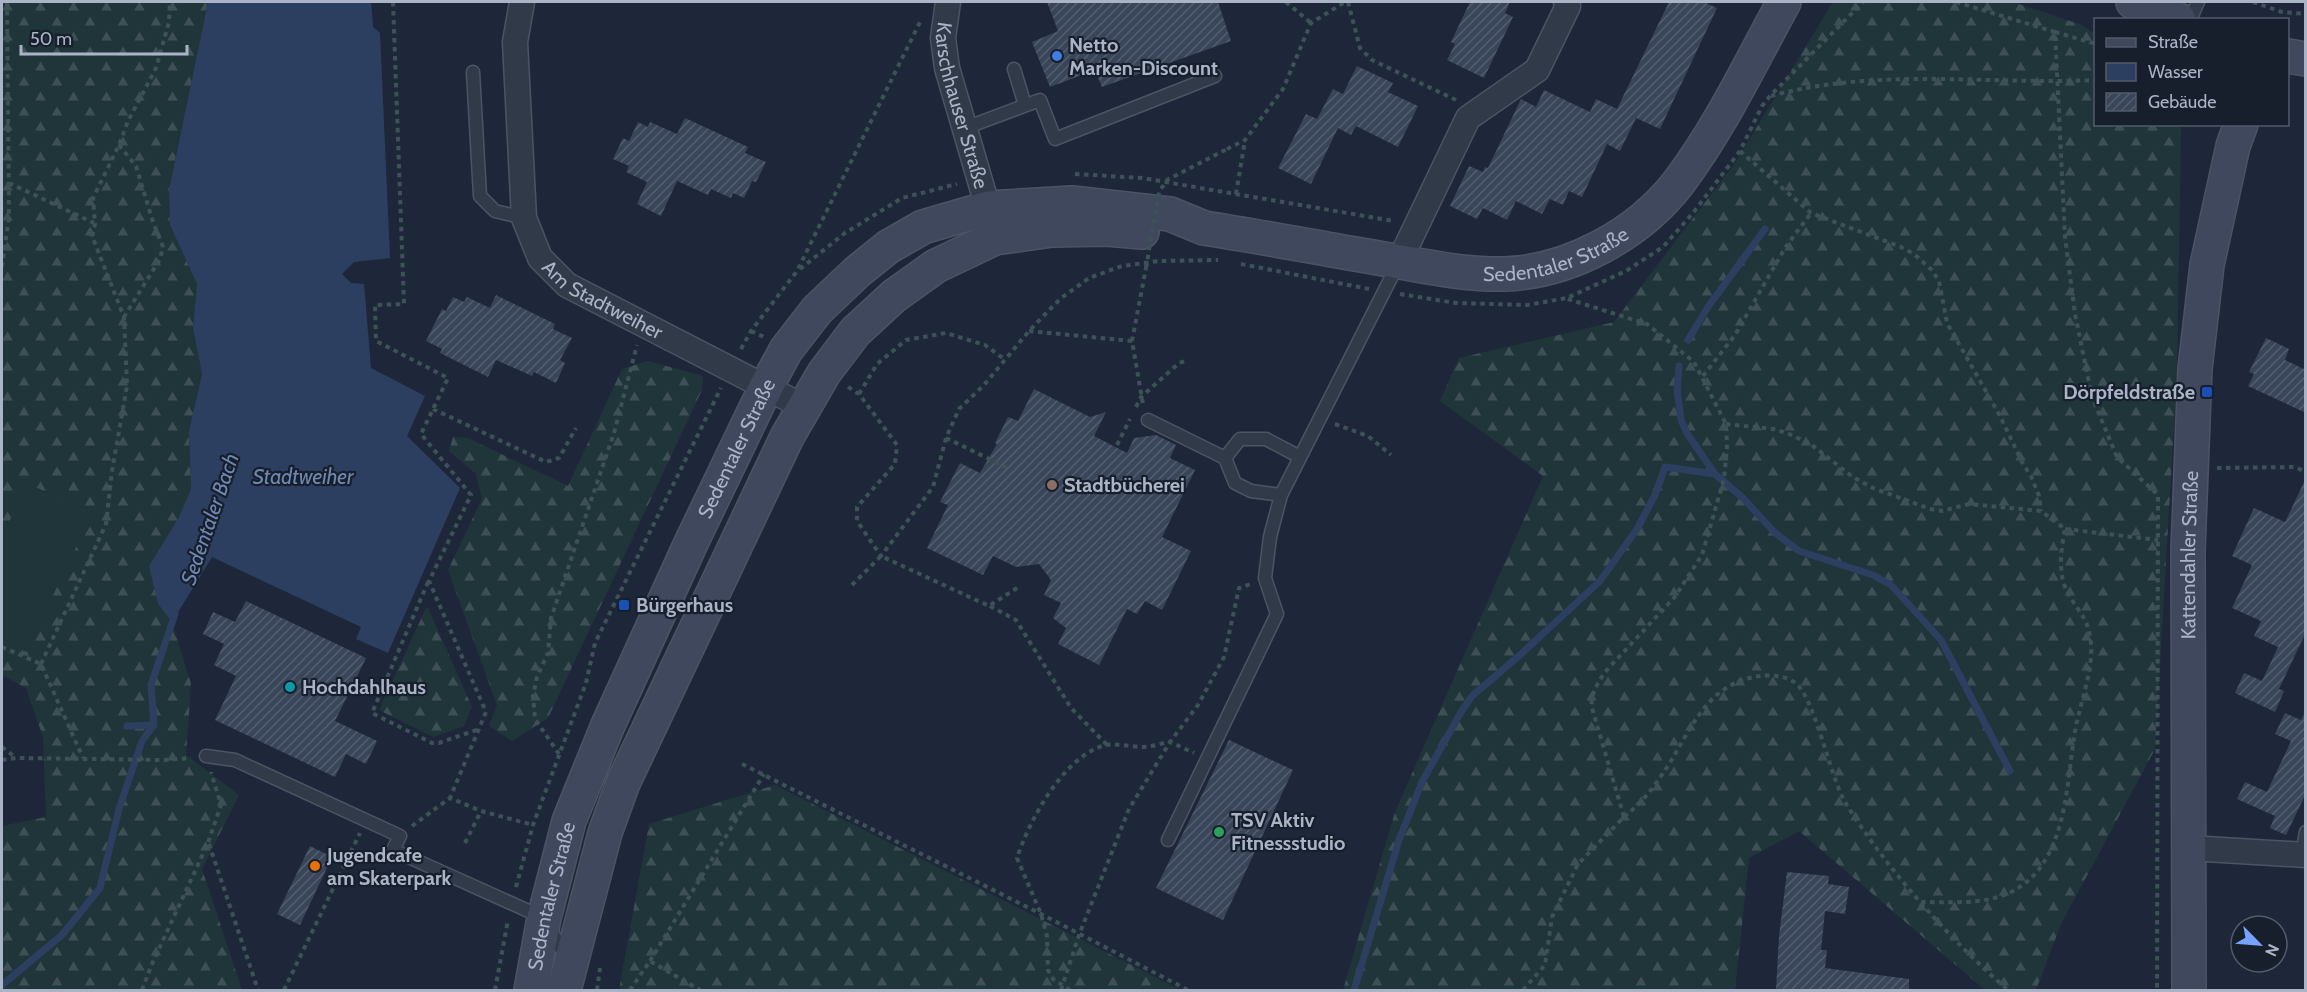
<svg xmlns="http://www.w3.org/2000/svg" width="2307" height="992" font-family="Cabin,sans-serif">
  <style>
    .forest { fill: url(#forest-firs) }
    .garden { fill: #20353a }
    .water { fill: #2d3f60 }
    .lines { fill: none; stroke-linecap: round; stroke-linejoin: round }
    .stream { stroke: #2d3f60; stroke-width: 7 }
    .building { fill: url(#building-hatch) }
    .lane-casing { stroke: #4c5464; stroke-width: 15 }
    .street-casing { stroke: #4c5464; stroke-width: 27 }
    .secondary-casing { stroke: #4c5464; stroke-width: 36 }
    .path { stroke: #3d5257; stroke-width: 4; stroke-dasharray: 4.5 4.5; stroke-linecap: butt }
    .lane { stroke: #313a49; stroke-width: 12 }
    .street { stroke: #313a49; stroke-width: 24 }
    .secondary { stroke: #3f485d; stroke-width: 33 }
    .path-bridge { stroke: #3d5257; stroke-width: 4; stroke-dasharray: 4.5 4.5; stroke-linecap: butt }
    .shop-dot { fill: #3f7fe0; stroke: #171f2d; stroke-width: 2 }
    .transit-dot { fill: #1a4fb4; stroke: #171f2d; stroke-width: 2 }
    .education-dot { fill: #8d6e63; stroke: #171f2d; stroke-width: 2 }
    .culture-dot { fill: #0f9aa8; stroke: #171f2d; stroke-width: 2 }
    .leisure-dot { fill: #2e9e5b; stroke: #171f2d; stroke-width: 2 }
    .food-dot { fill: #e8710a; stroke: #171f2d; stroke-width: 2 }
    .labels { text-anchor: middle; stroke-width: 4.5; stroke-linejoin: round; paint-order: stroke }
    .poi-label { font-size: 20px; font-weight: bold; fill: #abb4c6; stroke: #171f2d; text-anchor: start }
    .street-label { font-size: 20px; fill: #abb4c6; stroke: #171f2d }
    .water-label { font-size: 21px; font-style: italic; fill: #7087b2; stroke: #171f2d }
  </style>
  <defs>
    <pattern id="forest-firs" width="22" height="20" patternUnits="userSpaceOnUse" patternTransform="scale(1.5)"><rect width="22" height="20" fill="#20353a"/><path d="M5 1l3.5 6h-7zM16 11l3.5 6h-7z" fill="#3e5055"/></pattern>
    <pattern id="building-hatch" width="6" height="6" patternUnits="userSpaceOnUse" patternTransform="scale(1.5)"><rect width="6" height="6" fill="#394559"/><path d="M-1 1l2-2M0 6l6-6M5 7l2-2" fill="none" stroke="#535d6f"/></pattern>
  </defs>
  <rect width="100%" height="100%" fill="#1e2739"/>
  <path class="forest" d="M2,2h206l-39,188 1,35 27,59 -4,44 9,46 -13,57 2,58 -13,30 -20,85 14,18 19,62 -5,71 53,40 -37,74 40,121h-240v-164l44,-9 -3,-80 -17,-49 -24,-13z
    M1833,2h180l69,23 13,9 1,90 85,1 -4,250 -22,374 -94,175 -25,66h-51l-186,-159 -50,27 -14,132h-392l52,-178 148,-336 -103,-75 19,-43 155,-36 121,-159z
    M648,361l55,15 -1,14 -154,328 -36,23 -23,-15 8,-21 -49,-135 34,-71 -6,-25 -27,-23 4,-14 15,1 100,48 54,-117z
    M427,606l45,101 -8,19 -31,11 -54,-27z
    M775,785l406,205h-562l30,-166z"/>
  <path class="garden" d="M27,483l65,31 -66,138 -24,-12v-102z"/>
  <path class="water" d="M208,2h163l2,25 7,6 10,225 -36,4 -12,12 9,9 13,1 7,84 54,28 -18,40 53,52 -72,165 -32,-14 5,-12 -149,-70 -40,65 -14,-18 -9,-38 29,-47 13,-30 -2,-58 13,-57 -9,-46 4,-44 -27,-59 -1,-35z"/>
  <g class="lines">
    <path class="stream" d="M1688,340l20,-33 57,-78
      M1679,366l-2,24 4,30 7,15 27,39 28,24 31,34 25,19 74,24 18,10 50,55 69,131
      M127,726l27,-1
      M2,985l60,-50 38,-47 19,-79 23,-68 12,-16 -3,-40 24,-71
      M1354,990l45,-150 23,-58 39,-70 11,-16 48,-41 80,-74 37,-52 18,-34 10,-28 50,7"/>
  </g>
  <path class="building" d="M1047,2h171l13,39 -129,46 -7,-17 -45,17 -18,-45 26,-11z
    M1470,2h40l-5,11 8,4 -29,61 -37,-18 8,-16 -4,-2z
    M1669,2h35l13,6 -57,121 -24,-11 -16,33 -13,-7 -25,53 -13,-6 -6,14 -13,-6 -8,15 -26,-13 -9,19 -24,-12 -6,11 -27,-13 19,-40 14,6 2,-5 3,1 33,-69 15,8 8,-17 46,22 6,-13 21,10z
    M1357,66l36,17 -5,9 30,14 -20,41 -42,-21 -5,9 -13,-7 -27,56 -33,-16 28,-54 11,5 16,-30 10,5z
    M685,118l63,29 -3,6 21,9 -10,20 -4,-1 -8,17 -11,-5 -2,5 -20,-9 -3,6 -31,-14 -16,35 -24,-12 10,-22 -21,-10 3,-6 -16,-7 10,-21 6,3 9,-19 10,5 2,-5 27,12z
    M496,295l59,29 -2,5 19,9 -12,22 5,3 -9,20 -22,-11 -2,4 -36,-16 -8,17 -48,-24 2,-4 -16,-8 16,-32 4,2 7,-14 11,5 3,-5 23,11z
    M2266,338l23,11 -4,11 21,10v43l-58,-27 6,-12 -5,-2z
    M1034,389l56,28 16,-5 -12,24 33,17 7,-15 22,-3 20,10 -6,13 25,12 -33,67 29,14 -29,59 -17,-9 -8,13 -10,-5 -28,56 -41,-21 8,-16 -13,-10 8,-15 -17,-8 7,-15 -12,-16 -23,3 -23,-11 -10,19 -56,-27 21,-43 -8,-3 20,-39 20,10 17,-29 -2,-1 13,-26 10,4z
    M2306,478v154l-27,57 5,2 -9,21 -40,-19 9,-20 18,8 16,-34 -24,-11 7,-15 -29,-13 20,-43 -20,-9 22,-48 31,14z
    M246,601l120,57 -31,63 42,20 -11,23 -20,-10 -11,23 -120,-57 21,-44 -22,-11 10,-21 -21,-10 10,-22 22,10z
    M2306,710v83l-20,42 -16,-7 5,-12 -38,-17 8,-17 22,10 24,-51 -16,-7 10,-21 16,7z
    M1229,740l64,30 -70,150 -67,-32z
    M310,846l22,11 -32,68 -23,-11z
    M1787,872l42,4 -1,8 21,3 -4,27 -20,-3 -4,39h6l-2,18 84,11v11h-133l3,-54z"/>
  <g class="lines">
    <defs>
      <path id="lane" d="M2190,20l8,-18
        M1014,69l11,36
        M473,72l7,124 15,15 29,7
        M965,128l75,-28 15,39 160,-63
        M1148,420l77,38
        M1281,495l-30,-4 -16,-8 -10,-25 15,-19h26l34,18
        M206,756l29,4 165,76 -7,14 151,68 22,39
        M1168,840l109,-226 -12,-36 5,-41 11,-42 117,-231
        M2302,854l4,-22"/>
      <g id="street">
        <path id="s1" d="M522,2l-7,40 9,176 16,40 27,27 237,122"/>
        <path id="s2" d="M948,2l-5,36 4,30 41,140"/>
        <path d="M1399,262l69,-144 69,-48 31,-64 -2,-4"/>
        <path d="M2189,848l117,7"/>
      </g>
      <g id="secondary">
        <path d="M2133,2l46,18"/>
        <path d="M2288,56l18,3"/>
        <path id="s3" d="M531,990l13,-72 25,-97 39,-96 83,-182 75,-156 20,-37 31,-40 40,-38 31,-25 35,-20 65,-19 84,-5 98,11 34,14c58,9 116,20 174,30 41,7 84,17 126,16 66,-2 135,-40 175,-92 42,-56 72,-120 105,-180"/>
        <path d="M564,990l41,-157 18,-50 164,-346 37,-64 31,-41 39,-36 42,-30 59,-28 57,-8 55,-1 35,3"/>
        <path id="s4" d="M2189,990l-1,-440 7,-181 12,-104 26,-119 8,-22"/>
      </g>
    </defs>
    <use href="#lane" class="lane-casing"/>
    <use href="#street" class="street-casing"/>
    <use href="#secondary" class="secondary-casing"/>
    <path class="path" d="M393,2l11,302 -29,1 1,36 72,37 -27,56 50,61 -42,86 57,131 -36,86
      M1286,2l25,21
      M1348,2l12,46 12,12 84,40
      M1956,2l99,30 10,205 10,77 17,83 25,60 41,38 -1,495
      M2253,2l29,10 24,2
      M2055,32l41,12
      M1771,96c106,-29 217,-11 325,-16
      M119,145l17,21 17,56 10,25 -3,12 -36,58
      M1227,149l18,-9 38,-51 28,-66 34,-21
      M1740,151l71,62 90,34 13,7 18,16 7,11 8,42 53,93 22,46 9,14 8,20 2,15
      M1075,174l67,4 252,43
      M9,183l85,40
      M1236,194l9,-54
      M1241,264l128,25
      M2,267l7,-50 -2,-215
      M800,269l45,-36 57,-35 55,-14
      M1400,294l56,9 71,2 40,-7 59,-27 37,-24 30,-34 47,-62 22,-45 8,-10 93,-94
      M751,331l13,6
      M1029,331l103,10 11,63
      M1132,341l14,-73
      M741,349l10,-18 46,-60 124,-251
      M1703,376l32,-41 50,-87 26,-35
      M848,387l11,7 38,51 -2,19 -38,43v14l24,35 52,-69 13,-49 13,-29 25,-24 45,-54 31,-32 29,-21 33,-12 37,-5 59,-1
      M859,394l18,-30 29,-24 40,-7 39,12 19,14
      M1136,407l5,-10 38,-34 6,-2
      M433,409l113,53 13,-4 17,-30
      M1335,424l33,12 23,19
      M1726,424l47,5 14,4 22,10 44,34 20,11 57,21 12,2 27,-7 72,7 24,18c-4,20 -8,47 4,66 11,19 20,24 22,49 2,31 -13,63 -17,94 -8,51 -8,127 -63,154 -26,13 -61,10 -90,10
      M946,438l64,31
      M1117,445l13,-26
      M2217,468l78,-1 11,5
      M2065,529l93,11
      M428,582l-56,131 60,30h7l40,-14
      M852,585l29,-29 108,50 31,-20
      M990,606l26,14 55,88 36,37
      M2,647l39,17 42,94
      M41,664l65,-140 6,-53 15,-85 -3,-69 -32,-81 3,-12 -2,-26 26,-53 9,-24 28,-53 13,-46 1,-20
      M2,747l13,10
      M559,754l-24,-35 -2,-23 4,-19 11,-24 3,-35 63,-185 23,-88
      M2,760l14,-2 148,2 27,-2
      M742,764l299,150 147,76
      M1624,817c16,-13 28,-27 39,-44 20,-28 34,-68 65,-86 18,-11 47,-17 66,-5 20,12 36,95 51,120 39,64 106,139 163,188
      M412,826l38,-28 31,13 52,14
      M465,843l16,-32
      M209,844l49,146
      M516,887l17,-62 53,-142 9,-40 126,-255
      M650,961l114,-187
      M142,990l10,-26 56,-121 13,-38 -10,-33
      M284,990l76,-157
      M495,990l13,-70
      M597,990l3,-22
      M630,990l20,-29 50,29
      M1061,990l18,-55 50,-126 41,-67 24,11
      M1070,990l-17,-11 -5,-9 -1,-34 -6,-22 -24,-56c12,-37 47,-103 89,-113 11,-2 25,2 37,2 9,0 18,-4 27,-5l28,-37 26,-48 15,-69 12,-4
      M1523,990l22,-25 7,-48 26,-53 46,-47 -32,-109c-2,-13 5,-23 12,-35l70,-75 28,-43 22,-76 3,-32 -1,-23 -32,-62 -47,-38 -79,-25"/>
    <use href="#lane" class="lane"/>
    <use href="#street" class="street"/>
    <use href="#secondary" class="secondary"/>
    <path class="path-bridge" d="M1146,268l13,-76 8,-12 60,-31"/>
  </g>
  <circle class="shop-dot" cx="1057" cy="56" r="6"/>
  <g class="transit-dot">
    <rect x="2201" y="386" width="12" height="12" rx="3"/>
    <rect x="618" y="599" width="12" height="12" rx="3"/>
  </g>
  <circle class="education-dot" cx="1052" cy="485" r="6"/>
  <circle class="culture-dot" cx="290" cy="687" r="6"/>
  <circle class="leisure-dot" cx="1219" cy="832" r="6"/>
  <circle class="food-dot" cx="315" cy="866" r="6"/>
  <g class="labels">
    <g class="poi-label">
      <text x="1069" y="52">Netto<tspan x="1069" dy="23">Marken-Discount</tspan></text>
      <text x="2195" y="399" text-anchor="end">Dörpfeldstraße</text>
      <text x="1064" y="492">Stadtbücherei</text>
      <text x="636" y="612">Bürgerhaus</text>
      <text x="302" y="694">Hochdahlhaus</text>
      <text x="1231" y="827">TSV Aktiv<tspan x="1231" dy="23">Fitnessstudio</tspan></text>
      <text x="327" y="862">Jugendcafe<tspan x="327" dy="23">am Skaterpark</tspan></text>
    </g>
    <g class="street-label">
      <text dy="7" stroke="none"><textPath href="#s2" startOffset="106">Karschhauser Straße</textPath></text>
      <text dy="7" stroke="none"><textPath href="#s3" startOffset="1524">Sedentaler Straße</textPath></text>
      <text dy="7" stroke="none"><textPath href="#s1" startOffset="336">Am Stadtweiher</textPath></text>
      <text dy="7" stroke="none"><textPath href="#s3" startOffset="582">Sedentaler Straße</textPath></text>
      <text dy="7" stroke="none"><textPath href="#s4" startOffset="435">Kattendahler Straße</textPath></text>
      <text dy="7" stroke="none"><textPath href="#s3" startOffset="96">Sedentaler Straße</textPath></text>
    </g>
    <g class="water-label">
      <text x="303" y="484">Stadtweiher</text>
      <text transform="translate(210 519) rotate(-71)" y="7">Sedentaler Bach</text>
    </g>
  </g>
  <rect width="2307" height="992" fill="none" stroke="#abb4c6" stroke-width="6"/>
  <rect x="2094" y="18" width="195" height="108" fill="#171f2d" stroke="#525b6a" stroke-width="1.5"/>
  <rect x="2106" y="38" width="30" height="9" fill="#3f485d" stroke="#525b6a" stroke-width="1.5"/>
  <text x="2148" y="48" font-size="18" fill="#abb4c6">Straße</text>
  <rect x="2106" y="63" width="30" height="18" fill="#2d3f60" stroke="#525b6a" stroke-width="1.5"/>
  <text x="2148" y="78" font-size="18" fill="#abb4c6">Wasser</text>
  <rect x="2106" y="93" width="30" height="18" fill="url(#building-hatch)" stroke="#525b6a" stroke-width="1.5"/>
  <text x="2148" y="108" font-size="18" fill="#abb4c6">Gebäude</text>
  <g transform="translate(2259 944) rotate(115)"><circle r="28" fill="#171f2d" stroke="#525b6a" stroke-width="1.5"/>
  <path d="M0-4.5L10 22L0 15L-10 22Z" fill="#78a2ff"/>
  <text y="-9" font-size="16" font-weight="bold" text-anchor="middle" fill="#abb4c6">N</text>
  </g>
  <path d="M21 45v9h166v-9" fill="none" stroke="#abb4c6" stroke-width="3"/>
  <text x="30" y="45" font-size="18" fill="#abb4c6" stroke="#171f2d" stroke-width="4.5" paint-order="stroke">50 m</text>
</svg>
